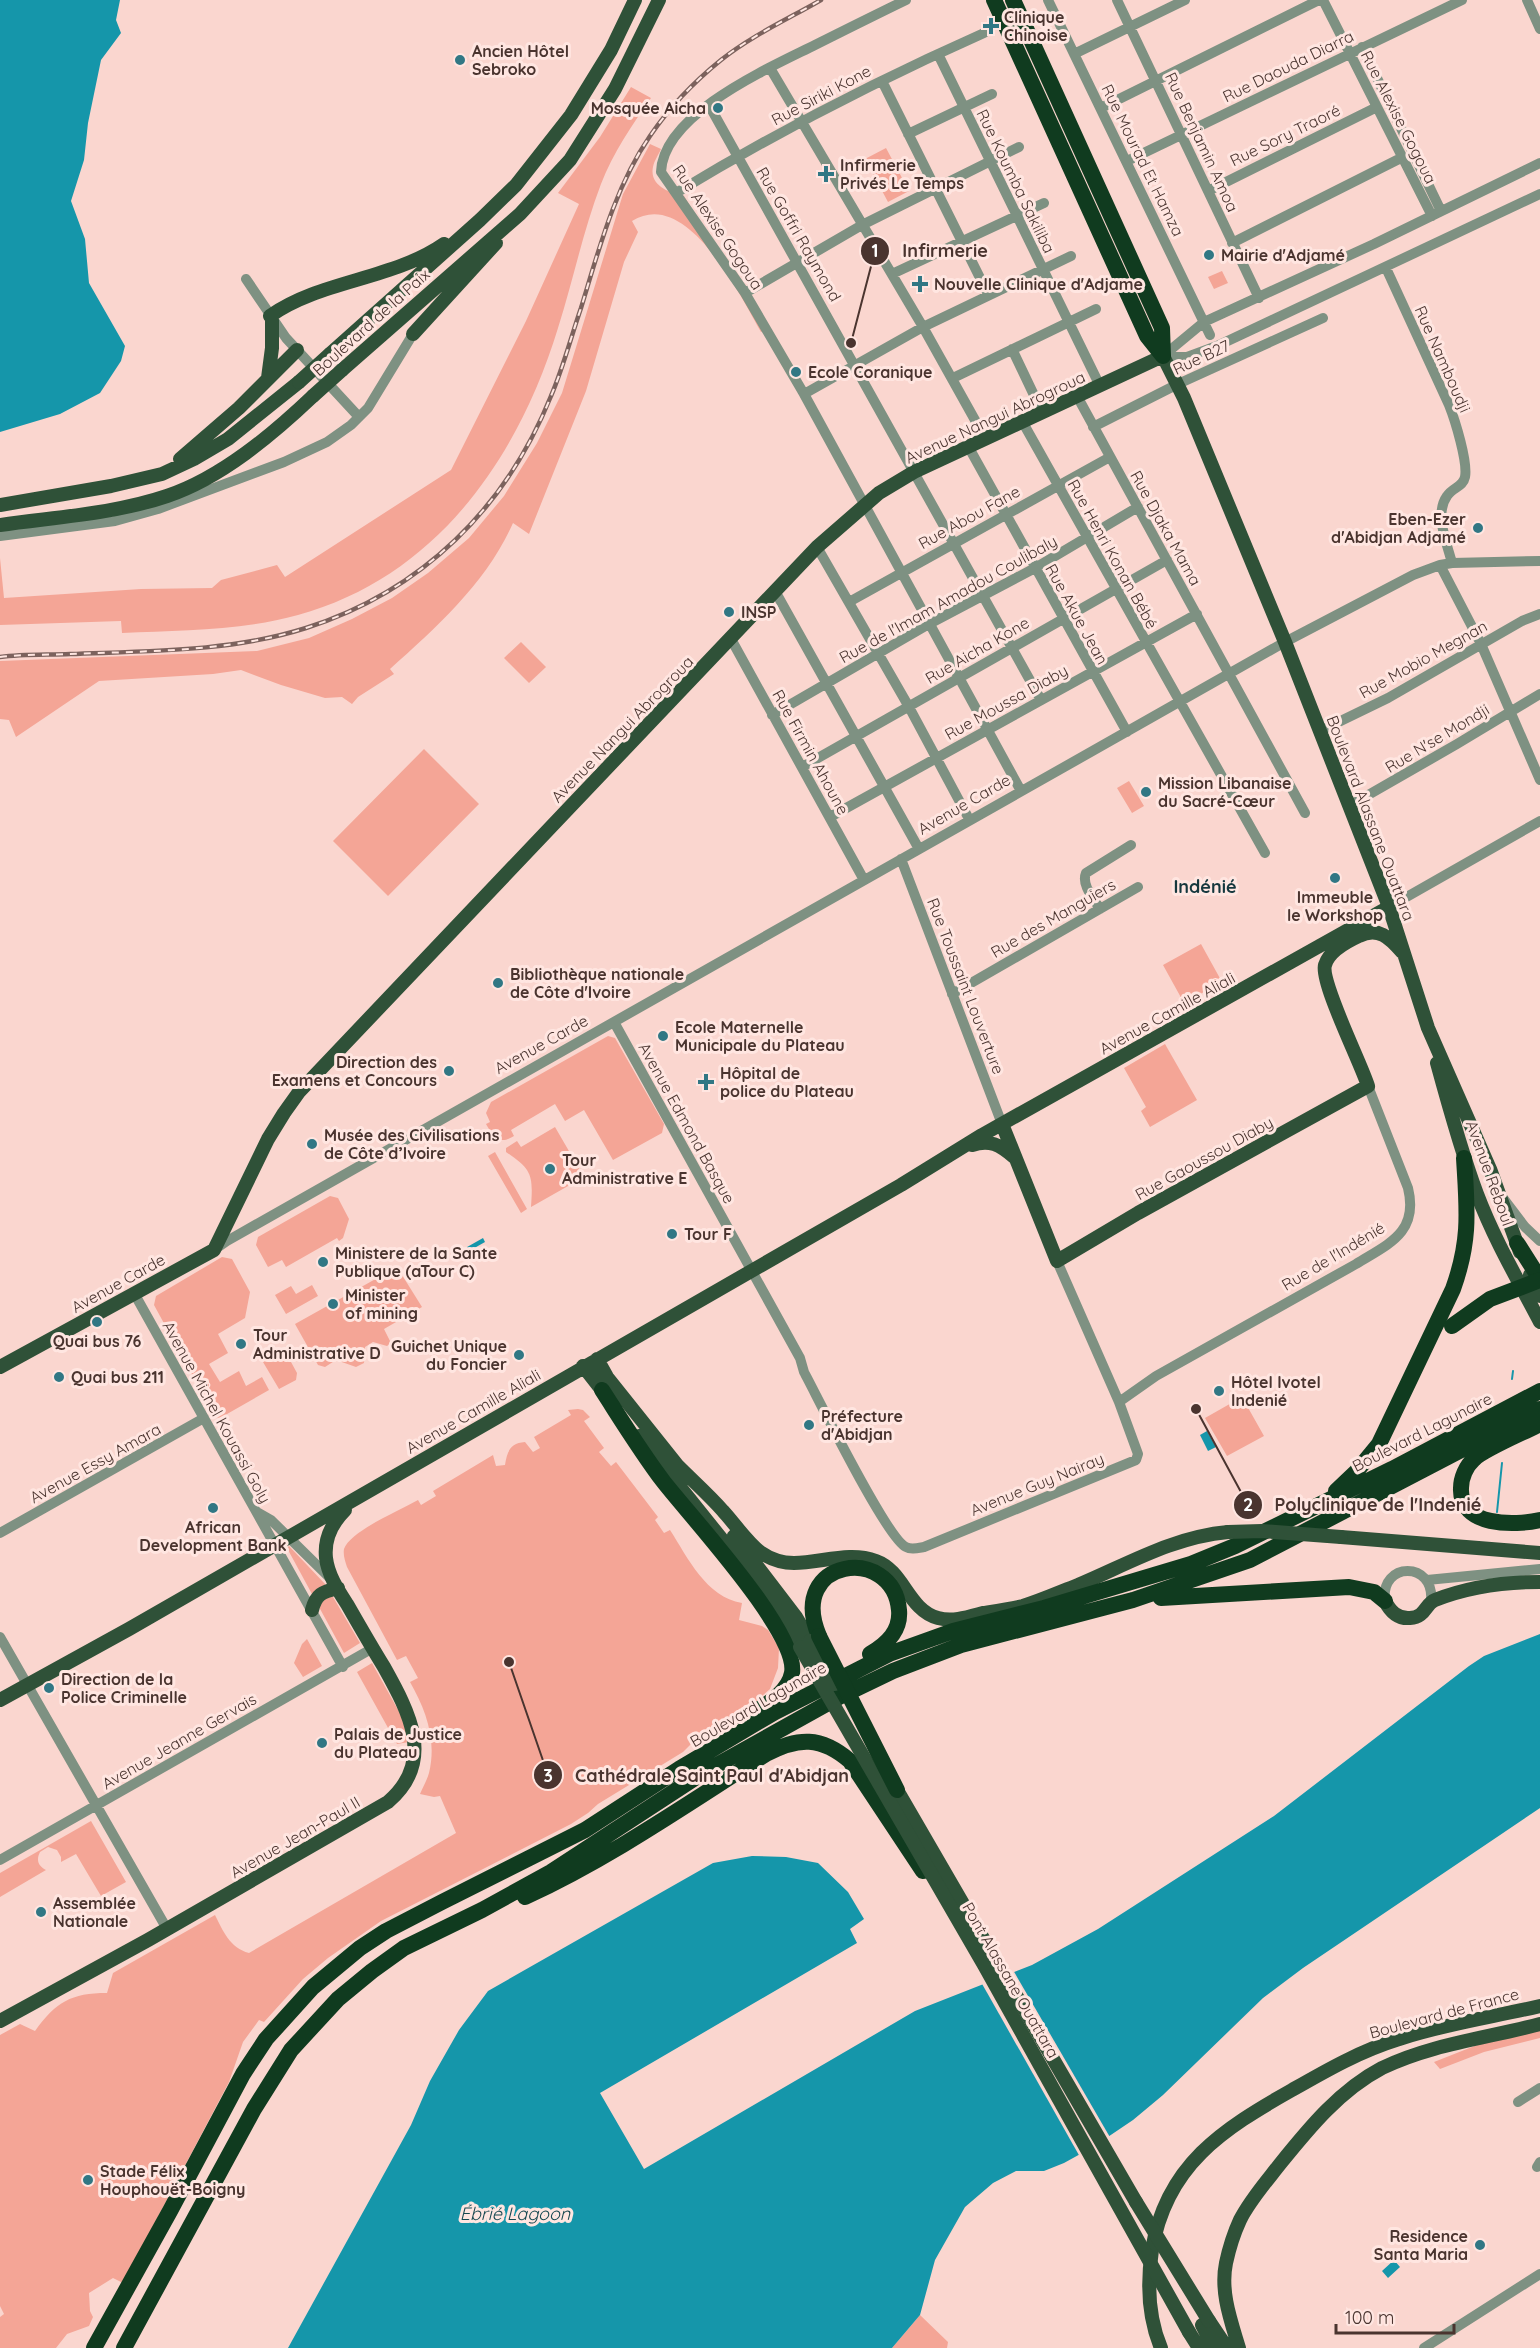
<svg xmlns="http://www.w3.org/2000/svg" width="1540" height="2348" font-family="Quicksand,sans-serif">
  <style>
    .green { fill: #f4a596 }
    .water { fill: #1596aa }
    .pier { fill: #fad6cf }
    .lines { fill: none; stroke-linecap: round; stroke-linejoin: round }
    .stream { stroke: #1596aa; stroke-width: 2 }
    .minor { stroke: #7e9182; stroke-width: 10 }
    .major { stroke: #2f5138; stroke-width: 14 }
    .highway { stroke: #103b1f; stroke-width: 16 }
    .rail-casing { stroke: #7c625d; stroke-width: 4.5 }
    .rail { stroke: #ffe6e1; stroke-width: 2; stroke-dasharray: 7; stroke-linecap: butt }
    .major-bridge { stroke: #2f5138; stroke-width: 14 }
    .highway-bridge { stroke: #103b1f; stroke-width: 16 }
    .poi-dot { fill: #317784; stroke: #ffe6e1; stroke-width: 2 }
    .labels { text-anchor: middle; stroke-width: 6; stroke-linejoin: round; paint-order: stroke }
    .poi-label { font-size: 16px; font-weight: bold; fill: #4a342f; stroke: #ffe6e1; text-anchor: start }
    .street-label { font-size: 16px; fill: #4a342f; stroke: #ffe6e1 }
    .neighbourhood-label { font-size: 18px; font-weight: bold; fill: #16383e; stroke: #ffe6e1 }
    .water-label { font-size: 18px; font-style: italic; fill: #174851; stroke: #ffe6e1 }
    .leader { fill: none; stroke: #4a342f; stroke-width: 2 }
    .callout-dot { fill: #4a342f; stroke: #ffe6e1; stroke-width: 2 }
    .mark-label { font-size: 18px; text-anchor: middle; font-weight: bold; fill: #fff }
    .callout-label { font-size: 18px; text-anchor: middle; font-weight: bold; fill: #4a342f; stroke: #ffe6e1; stroke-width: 6; stroke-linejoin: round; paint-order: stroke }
  </style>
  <rect width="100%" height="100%" fill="#fad6cf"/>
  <path class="green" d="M631,87l20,11c-19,27 -38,55 -50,86 -18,47 -28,97 -43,144 -40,131 -122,249 -260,287 -57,16 -118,15 -176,18l-1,-12 -121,4v-67l4,40 137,-9 71,-1 9,-8 56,-15 8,12 166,-107 75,-149 53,-117 -21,-11 42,-56z
    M650,144l11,5c-2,5 -7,12 -8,18 -4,19 17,26 31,29l82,134 -5,2c-21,-37 -74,-146 -129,-111l6,11 -14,30 -38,129 -57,143 -16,-11c-26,59 -76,104 -123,146l4,5 -36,23 -6,7 -10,-7 -17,1 -44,-13 -40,-15 -28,4 -114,7 -83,56 -7,-17 -9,-1v-58l257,-10 52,-13 43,-19 40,-21 36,-25 41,-35 35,-42 33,-53 25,-50 61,-199z
    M886,148l23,43 -21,11 -23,-43z
    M1222,271l6,12 -14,6 -6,-12z
    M521,642l25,25 -17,16 -25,-25z
    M424,749l55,55 -91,92 -55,-55z
    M1129,781l15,25 -12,7 -15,-25z
    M1201,944l21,38 -38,21 -21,-38z
    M608,1036l7,2 49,86 -2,9 -49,27 -29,-50 -19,11 -10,-17 -44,26 3,6c-15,9 -20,2 -28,-12l4,-2 -4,-9 5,-11z
    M1165,1044l32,56 -47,27 -9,-16 5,-4 -22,-39z
    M555,1127l29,50 -53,30c2,-31 2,-37 -25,-55v-4l11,-7 4,6z
    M495,1152l32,57 -6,4 -33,-57z
    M330,1196l8,2 11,21 -6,19 -4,3 -2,-3 -51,29 -4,-7 -14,7 -12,-22 2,-8z
    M222,1257l10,2 18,33 -5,26 -27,16 10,19 -19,11 11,18 19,-11 7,15 16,-9 7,13 -49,28 -5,-1 -61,-112 2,-9z
    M397,1267l25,40 -38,22 7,14 -4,3 -14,-4 -8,5 -1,16 -8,4 -20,-7 -11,7 -7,-2 -23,-41z
    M312,1285l6,11 -32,18 -11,-19 16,-9 5,8z
    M268,1359l23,3 6,11 -1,7 -17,9 -16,-27z
    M1242,1397l22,39 -37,20 -22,-38z
    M578,1409l5,1 7,7 -6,4 20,27 -5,4 12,14 5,-4 42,55 -3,3 9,13 6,-3c18,28 36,67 72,73l-3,17 23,6 6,4 11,18 -1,20 -8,21 -17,15 -58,36 -12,12 -85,52 -10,9 -17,11 -190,97 -53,37 -25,21 -39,43 -5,-2 -16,22 -14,40 -106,201 -10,-5 -24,15 1,18 3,6 -4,9 -22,8 -11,14h-56v-31l4,-3 -4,-8v-271l20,-11 15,7c21,-29 36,-38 72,-38l6,-20 102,-58c8,16 15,33 34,38l207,-120 -16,-37 -6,1 -14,-3c3,-7 7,-14 9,-21 8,-33 -3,-63 -19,-91l8,-4 -12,-22 -9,4 -50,-93c-2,-6 -4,-12 -3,-18 6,-18 57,-39 74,-49l3,5 15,-9 -3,-5 60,-36 3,11 9,-1c2,-13 5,-22 20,-23l8,10 7,-4 -6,-11 37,-22 -3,-5z
    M289,1546l37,39 34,58 -16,10 -57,-105z
    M307,1639l15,27 -19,11 -9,-14 8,-19z
    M372,1663l30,54 7,25 -12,2 -40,-72z
    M91,1821l35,61 -25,14 -25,-42 -15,8v-5l-4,-7 -9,-3 -8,5c-4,8 -2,14 6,18l-46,27v-24z
    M1540,2030v8l-56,14 -44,17 -6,-7 43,-17z
    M920,2315l28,27 -1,6h-55z"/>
  <path class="water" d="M0,0h120l-4,20 5,13 -20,27 -13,63 -4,37 -13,41 14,38 4,44 36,63 -4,15 -21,32 -40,21 -60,18z
    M483,1238l2,4 -30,17 -2,-4z
    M1207,1431l9,16 -8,4 -8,-16z
    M1540,1634v174l-237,160 -40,30 -100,97 -30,25 -40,27 -29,16 -20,8h-28l-23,12 -28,24 -30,53 -15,55 -28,33h-604l123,-223 19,-44 29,-51 29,-39 225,-128 39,-7 34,1 32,6 30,29 16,27 -14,10 7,14 -257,150 44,76 271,-158 117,-46 66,-36 176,-113 195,-150 15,-10z
    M1394,2260l6,7 -12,11 -6,-7z"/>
  <path class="pier" d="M1013,1970l98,169 -31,18 -99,-175z"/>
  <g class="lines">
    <path class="stream" d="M1512,1379l1,-8
      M1497,1512l5,-49"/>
    <path class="minor" d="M906,0c-31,15 -61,30 -91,45 -46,23 -152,69 -154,127l84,121 59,101 217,397
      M1048,0l162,335
      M1117,0l142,298
      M1323,0l109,216
      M1527,0l13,29
      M1362,47l79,164
      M938,54l162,332
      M1074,54l111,-54
      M770,68l153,259 62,111
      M882,81l106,213
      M709,105l332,595
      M1101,108l218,-108
      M908,134l84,-40
      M1127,161l335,-161
      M1208,191l169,-84
      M676,193c99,-60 202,-113 308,-160
      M1232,243l171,-86
      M1386,268l63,137c6,15 19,57 16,72 -2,10 -12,10 -18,19 -13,18 0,47 5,67
      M892,274l152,-71
      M246,279l40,59 73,79
      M745,293l117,-68 157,-78
      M1012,349l30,63
      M1163,356l41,-34 170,-78 166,-81
      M1163,356l24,1 30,-11 323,-152
      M953,378l143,-69
      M804,394l119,-67 148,-71
      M1077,396l228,417
      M1022,421l243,432
      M1093,427l85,-43 145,-66
      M968,446l159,286
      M0,536l115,-15 43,-12 126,-47 43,-20 24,-17 17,-17 45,-74
      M817,547l92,160 60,112
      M1440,565l41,79 59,136
      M775,591l144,258
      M849,602l261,-145
      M731,639l133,241
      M772,715l157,-91 106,-56 103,-61
      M1320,731l68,-33 134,-77 18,-7
      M802,767l365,-207
      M1349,806l108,-62 83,-50
      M830,817l367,-203
      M901,859l101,265
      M1389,907l151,-86
      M1100,909c-6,-10 -19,-24 -14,-36l45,-28
      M952,994l186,-107
      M614,1022l186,336 4,14c14,26 83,167 102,175 5,3 12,1 18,0l212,-87 2,-6 -19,-52 -62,-141
      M1503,1198l22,29 15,14
      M214,1250l13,-9 1058,-599 128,-67 27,-10 12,-2 88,-2
      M134,1293l209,374
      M1119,1402l37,-26 200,-112c32,-20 63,-31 52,-76l-40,-102
      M257,1512l14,8 61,60
      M0,1533l204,-115
      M1427,1580l113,-11
      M1385,1601c-5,-40 50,-40 46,0
      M0,1637l167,292
      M0,1860l373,-212
      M1518,2102l22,-14
      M1537,2167l3,-5
      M1424,2348l116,-74"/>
    <path class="major" d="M270,316c51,-36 122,-36 174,-72
      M413,334l83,-91
      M330,354l150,-134 36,-35 55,-70 40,-65 24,-50
      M342,370l178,-156 50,-54 45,-71 44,-89
      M268,378l4,-30v-28
      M180,459l59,-51 58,-58
      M0,505l111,-19 51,-12 32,-15 34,-20 71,-57
      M0,525c55,-8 114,-11 167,-29 54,-18 106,-62 146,-100
      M1437,1063c12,44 24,88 40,131 17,45 41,86 63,128
      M1002,1124l55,137 81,-48 230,-127c-7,-23 -48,-104 -43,-121 4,-14 21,-23 34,-29 19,-10 31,2 43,16
      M972,1145c18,-6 28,0 42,12
      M1530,1275l10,21
      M597,1359l10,18 75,94
      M583,1366l25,32
      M0,1367l214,-117 54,-111 16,-26 15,-21 518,-545 62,-54 35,-21 249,-116 21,42 101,244 104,265 39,121 62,141 30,83
      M639,1436l126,157 35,54
      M678,1466c15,15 31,29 45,45 12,13 23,30 37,41 10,7 22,11 34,11 27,0 55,-12 82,-2 28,10 32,49 62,57 15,4 30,-1 45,-5 13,-2 27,-4 40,-7 19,-6 37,-14 55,-21 50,-21 95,-48 150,-53
      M734,1536l62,81 14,24
      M1341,1537l199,16
      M1385,1601c5,10 12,18 25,17 16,-1 15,-14 25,-18 33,-13 70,-18 105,-18
      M312,1610c4,-16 10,-18 26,-22
      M0,1700l129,-71 772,-444 81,-50 407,-228
      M897,1790l239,412
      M0,2021l148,-81 240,-138c48,-41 21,-90 -4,-135 -13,-21 -25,-42 -37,-63 -9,-14 -19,-29 -21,-46 -2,-19 6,-35 19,-48
      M1209,2321l18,27
      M1202,2325l12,23
      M1189,2332l10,16
      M1161,2348c-13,-31 -14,-65 -9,-98 14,-85 71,-121 140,-160 35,-20 68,-39 107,-51 45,-15 94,-22 141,-33
      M1239,2348c-8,-27 -19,-56 -13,-85 3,-14 8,-30 14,-43 10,-20 26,-38 40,-56 29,-36 60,-74 102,-96 49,-24 106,-30 158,-44"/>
    <path class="highway" d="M994,0l153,336 16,20
      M1013,0l149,328 1,28
      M1517,1243l23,36
      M602,1390c20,31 39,62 61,91 27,35 136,152 129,192 -4,22 -31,34 -48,46
      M1540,1424c-15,8 -56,25 -66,35 -8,7 -13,19 -13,29 -2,39 54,38 79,32
      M1336,1491l20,-19 23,-28 74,-155c18,-50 14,-80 11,-131
      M1161,1598l188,-11 25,5 11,9
      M819,1636c-33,-78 74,-92 80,-26 2,21 -12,34 -29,44
      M525,1897c85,-39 162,-93 241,-143 32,-17 55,-18 84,7l73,110
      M94,2348l76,-137 73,-137 23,-35 47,-52 47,-39 26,-17 56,-29 143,-72 94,-61 96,-57 114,-58 64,-23 91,-23 147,-44 44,-18 157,-77 148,-78
      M124,2348l130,-239 37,-59 47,-51 34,-28 32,-23 78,-38 69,-38 150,-98 138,-77 54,-26 68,-26 172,-45 117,-40 290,-151"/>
    <defs>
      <path id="rail" d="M0,657c23,-3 47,-2 70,-3 78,-3 161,-2 236,-26 116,-37 200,-120 245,-232 12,-28 20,-59 30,-88 18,-59 34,-121 69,-172 19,-28 45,-55 71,-76 30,-24 67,-41 100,-60"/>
    </defs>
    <use href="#rail" class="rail-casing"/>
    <use href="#rail" class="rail"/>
    <path class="major-bridge" d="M299,382l31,-28
      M313,396l29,-26
      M1228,1532l34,-1 79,6
      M810,1641l25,43
      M800,1647l184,318 205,367
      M1136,2202l73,119"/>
    <path class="highway-bridge" d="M1452,1326l38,-27 50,-19
      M819,1636l78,154"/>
  </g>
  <g class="poi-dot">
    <path d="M988 17h6v6h6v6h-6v6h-6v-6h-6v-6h6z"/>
    <circle cx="460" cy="60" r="6"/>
    <circle cx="718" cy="108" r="6"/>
    <path d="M823 165h6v6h6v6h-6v6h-6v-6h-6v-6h6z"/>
    <circle cx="1209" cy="255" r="6"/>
    <path d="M917 275h6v6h6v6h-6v6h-6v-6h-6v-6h6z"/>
    <circle cx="796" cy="372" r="6"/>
    <circle cx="1478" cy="528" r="6"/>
    <circle cx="729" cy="612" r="6"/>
    <circle cx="1146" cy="792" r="6"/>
    <circle cx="1335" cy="878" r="6"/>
    <circle cx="498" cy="983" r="6"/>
    <circle cx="663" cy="1036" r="6"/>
    <circle cx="449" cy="1071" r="6"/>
    <path d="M703 1073h6v6h6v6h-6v6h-6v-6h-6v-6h6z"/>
    <circle cx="312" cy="1144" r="6"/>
    <circle cx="550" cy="1169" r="6"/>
    <circle cx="672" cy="1234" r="6"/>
    <circle cx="323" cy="1262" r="6"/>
    <circle cx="333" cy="1304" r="6"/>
    <circle cx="97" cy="1322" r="6"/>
    <circle cx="241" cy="1344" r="6"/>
    <circle cx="519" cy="1355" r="6"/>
    <circle cx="59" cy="1377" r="6"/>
    <circle cx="1219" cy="1391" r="6"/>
    <circle cx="809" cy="1425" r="6"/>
    <circle cx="213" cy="1508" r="6"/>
    <circle cx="49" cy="1688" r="6"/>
    <circle cx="322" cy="1743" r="6"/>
    <circle cx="41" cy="1912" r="6"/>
    <circle cx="88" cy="2180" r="6"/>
    <circle cx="1480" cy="2245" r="6"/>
  </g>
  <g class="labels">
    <g class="poi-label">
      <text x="1004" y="23">Clinique<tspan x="1004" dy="18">Chinoise</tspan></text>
      <text x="472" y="57">Ancien Hôtel<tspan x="472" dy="18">Sebroko</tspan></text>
      <text x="706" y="114" text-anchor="end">Mosquée Aicha</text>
      <text x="840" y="171">Infirmerie<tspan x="840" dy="18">Privés Le Temps</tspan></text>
      <text x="1221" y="261">Mairie d'Adjamé</text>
      <text x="934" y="290">Nouvelle Clinique d'Adjame</text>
      <text x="808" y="378">Ecole Coranique</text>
      <text x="1466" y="525" text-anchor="end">Eben-Ezer<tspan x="1466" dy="18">d'Abidjan Adjamé</tspan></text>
      <text x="741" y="618">INSP</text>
      <text x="1158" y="789">Mission Libanaise<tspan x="1158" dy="18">du Sacré-Cœur</tspan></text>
      <text x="1335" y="903" text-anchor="middle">Immeuble<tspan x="1335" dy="18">le Workshop</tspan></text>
      <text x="510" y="980">Bibliothèque nationale<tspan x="510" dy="18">de Côte d'Ivoire</tspan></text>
      <text x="675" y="1033">Ecole Maternelle<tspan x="675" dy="18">Municipale du Plateau</tspan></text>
      <text x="437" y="1068" text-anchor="end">Direction des<tspan x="437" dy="18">Examens et Concours</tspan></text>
      <text x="720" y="1079">Hôpital de<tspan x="720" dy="18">police du Plateau</tspan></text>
      <text x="324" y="1141">Musée des Civilisations<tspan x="324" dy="18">de Côte d’Ivoire</tspan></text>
      <text x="562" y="1166">Tour<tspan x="562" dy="18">Administrative E</tspan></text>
      <text x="684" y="1240">Tour F</text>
      <text x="335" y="1259">Ministere de la Sante<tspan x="335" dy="18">Publique (aTour C)</tspan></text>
      <text x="345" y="1301">Minister<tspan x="345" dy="18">of mining</tspan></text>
      <text x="253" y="1341">Tour<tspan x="253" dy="18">Administrative D</tspan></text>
      <text x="97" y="1347" text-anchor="middle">Quai bus 76</text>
      <text x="507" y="1352" text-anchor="end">Guichet Unique<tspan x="507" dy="18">du Foncier</tspan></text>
      <text x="71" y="1383">Quai bus 211</text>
      <text x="1231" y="1388">Hôtel Ivotel<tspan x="1231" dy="18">Indenié</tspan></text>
      <text x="821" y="1422">Préfecture<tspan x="821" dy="18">d'Abidjan</tspan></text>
      <text x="213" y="1533" text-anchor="middle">African<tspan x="213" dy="18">Development Bank</tspan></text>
      <text x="61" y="1685">Direction de la<tspan x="61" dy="18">Police Criminelle</tspan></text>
      <text x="334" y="1740">Palais de Justice<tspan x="334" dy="18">du Plateau</tspan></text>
      <text x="53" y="1909">Assemblée<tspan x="53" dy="18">Nationale</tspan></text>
      <text x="100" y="2177">Stade Félix<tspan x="100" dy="18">Houphouët-Boigny</tspan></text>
      <text x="1468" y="2242" text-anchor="end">Residence<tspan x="1468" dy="18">Santa Maria</tspan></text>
    </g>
    <g class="street-label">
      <text transform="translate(1288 66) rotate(-26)" y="6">Rue Daouda Diarra</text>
      <text transform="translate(821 95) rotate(-28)" y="6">Rue Siriki Kone</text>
      <text transform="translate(1399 117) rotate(63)" y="6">Rue Alexise Gogoua</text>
      <text transform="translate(1285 135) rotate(-26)" y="6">Rue Sory Traoré</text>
      <text transform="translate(1202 142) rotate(65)" y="6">Rue Benjamin Amoa</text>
      <text transform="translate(1143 160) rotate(64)" y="6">Rue Mourad Et Hamza</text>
      <text transform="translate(1016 181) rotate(64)" y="6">Rue Koumba Sakiliba</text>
      <text transform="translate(718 227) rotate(56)" y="6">Rue Alexise Gogoua</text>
      <text transform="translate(799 234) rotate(60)" y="6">Rue Goffri Raymond</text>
      <text transform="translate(371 322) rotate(-42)" y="6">Boulevard de la Paix</text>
      <text transform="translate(1201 357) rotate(-25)" y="6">Rue B27</text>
      <text transform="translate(1443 359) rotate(66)" y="6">Rue Namboudji</text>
      <text transform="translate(995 417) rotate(-25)" y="6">Avenue Nangui Abrogroua</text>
      <text transform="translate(969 517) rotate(-29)" y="6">Rue Abou Fane</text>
      <text transform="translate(1166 528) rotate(61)" y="6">Rue Djaka Mama</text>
      <text transform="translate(1113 554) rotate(61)" y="6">Rue Henri Konan Bébé</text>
      <text transform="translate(948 599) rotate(-29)" y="6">Rue de l'Imam Amadou Coulibaly</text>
      <text transform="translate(1077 614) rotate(61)" y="6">Rue Akue Jean</text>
      <text transform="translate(977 650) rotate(-30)" y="6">Rue Aicha Kone</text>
      <text transform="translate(1423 659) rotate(-29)" y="6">Rue Mobio Megnan</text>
      <text transform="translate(1006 702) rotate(-29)" y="6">Rue Moussa Diaby</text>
      <text transform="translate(622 729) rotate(-46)" y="6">Avenue Nangui Abrogroua</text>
      <text transform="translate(1437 738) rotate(-31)" y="6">Rue N'se Mondji</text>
      <text transform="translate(811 752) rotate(61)" y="6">Rue Firmin Ahoune</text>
      <text transform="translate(964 804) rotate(-30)" y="6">Avenue Carde</text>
      <text transform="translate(1371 818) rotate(69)" y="6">Boulevard Alassane Ouattara</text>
      <text transform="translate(1053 918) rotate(-30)" y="6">Rue des Manguiers</text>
      <text transform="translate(966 986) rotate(69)" y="6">Rue Toussaint Louverture</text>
      <text transform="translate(1167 1013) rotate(-29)" y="6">Avenue Camille Aliali</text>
      <text transform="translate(541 1044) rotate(-29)" y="6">Avenue Carde</text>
      <text transform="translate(687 1123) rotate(61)" y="6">Avenue Edmond Basque</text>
      <text transform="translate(1204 1158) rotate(-29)" y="6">Rue Gaoussou Diaby</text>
      <text transform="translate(1490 1173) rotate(70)" y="6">Avenue Reboul</text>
      <text transform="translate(1333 1256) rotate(-31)" y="6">Rue de l'Indénié</text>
      <text transform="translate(118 1283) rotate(-29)" y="6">Avenue Carde</text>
      <text transform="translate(473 1411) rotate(-30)" y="6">Avenue Camille Aliali</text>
      <text transform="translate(217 1412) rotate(61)" y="6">Avenue Michel Kouassi Goly</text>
      <text transform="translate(1422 1432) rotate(-27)" y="6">Boulevard Lagunaire</text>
      <text transform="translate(95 1463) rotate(-29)" y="6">Avenue Essy Amara</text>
      <text transform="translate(1037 1484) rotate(-22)" y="6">Avenue Guy Nairay</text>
      <text transform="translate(758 1704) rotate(-30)" y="6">Boulevard Lagunaire</text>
      <text transform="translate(179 1741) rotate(-30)" y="6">Avenue Jeanne Gervais</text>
      <text transform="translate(295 1837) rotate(-30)" y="6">Avenue Jean-Paul II</text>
      <text transform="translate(1011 1980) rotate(60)" y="6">Pont Alassane Ouattara</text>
      <text transform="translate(1444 2013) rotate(-15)" y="6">Boulevard de France</text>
    </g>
    <g class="neighbourhood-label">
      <text x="1205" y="893">Indénié</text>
    </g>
    <g class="water-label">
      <text x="515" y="2220">Ébrié Lagoon</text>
    </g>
  </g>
  <path class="leader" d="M851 343L875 251M1196 1409L1248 1505M509 1662L548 1775"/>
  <g class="callout-dot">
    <circle cx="851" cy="343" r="6"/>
    <circle cx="1196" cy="1409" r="6"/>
    <circle cx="509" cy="1662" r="6"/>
    <circle cx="875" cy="251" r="15"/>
    <circle cx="1248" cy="1505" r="15"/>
    <circle cx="548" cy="1775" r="15"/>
  </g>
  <g class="mark-label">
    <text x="875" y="257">1</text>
    <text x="1248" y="1511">2</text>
    <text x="548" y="1782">3</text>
  </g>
  <g class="callout-label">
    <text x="945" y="257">Infirmerie</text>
    <text x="1378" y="1511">Polyclinique de l'Indenié</text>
    <text x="712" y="1782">Cathédrale Saint Paul d'Abidjan</text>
  </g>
  <path d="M1336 2324v9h118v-9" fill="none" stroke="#4a342f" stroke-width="3"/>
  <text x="1345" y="2324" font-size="18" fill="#4a342f" stroke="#ffe6e1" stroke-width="4.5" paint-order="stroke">100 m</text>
</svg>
